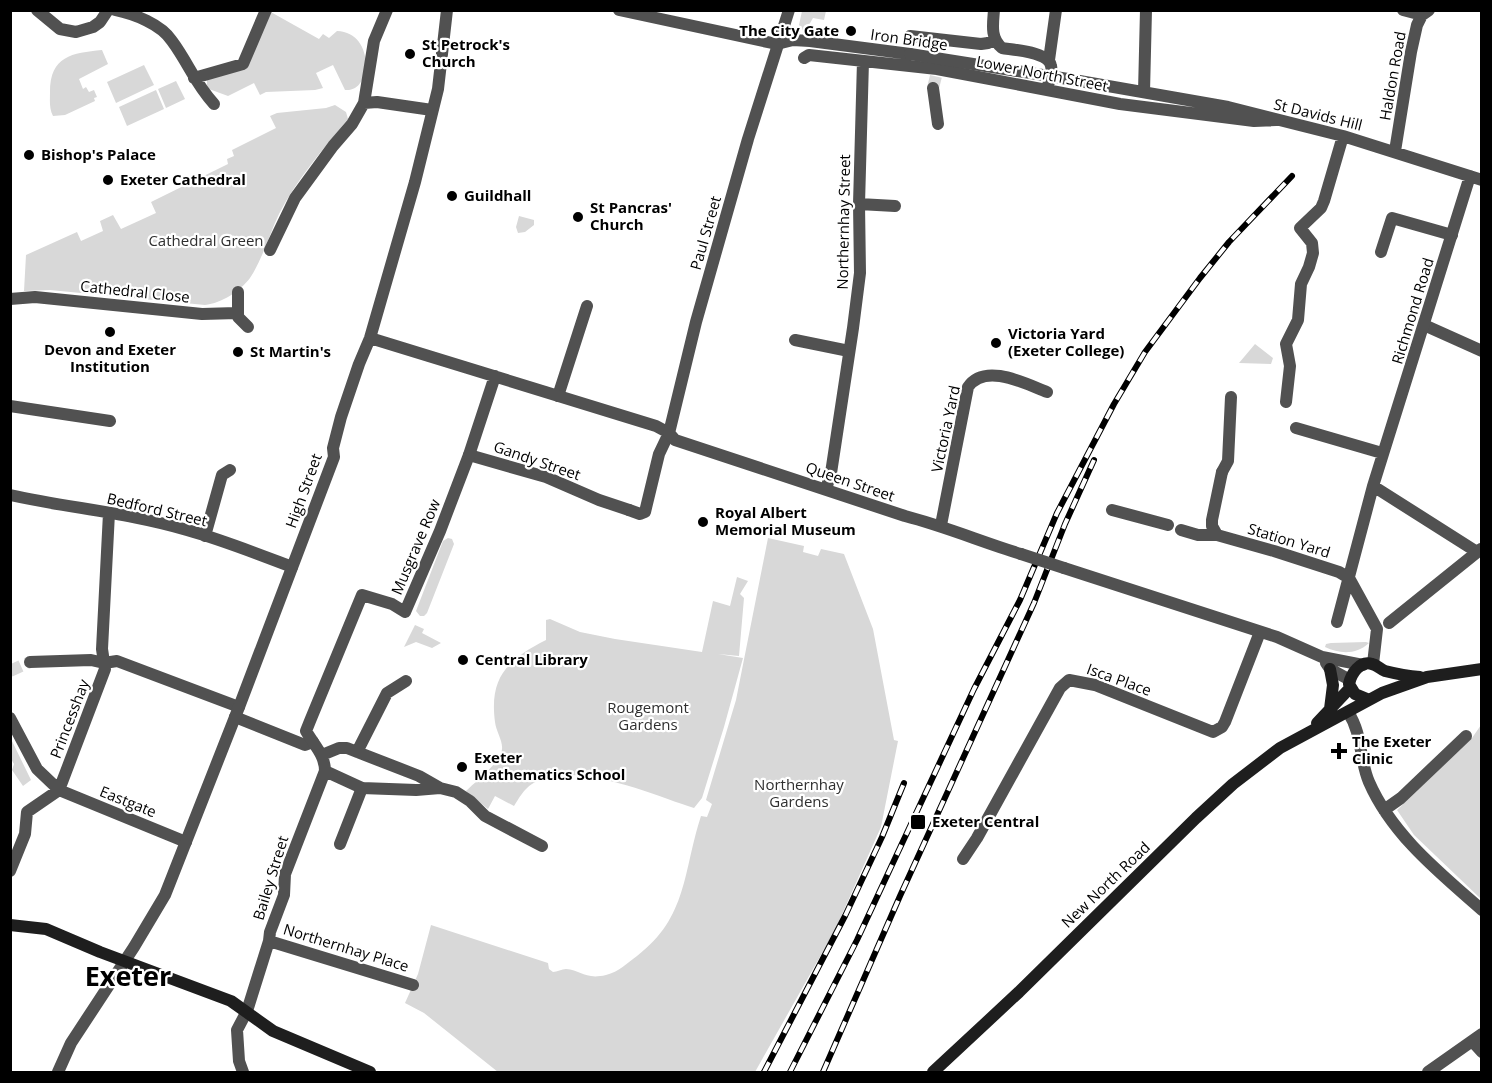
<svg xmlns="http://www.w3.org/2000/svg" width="1492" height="1083" font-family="'Open Sans',sans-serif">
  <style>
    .green { fill: #d8d8d8 }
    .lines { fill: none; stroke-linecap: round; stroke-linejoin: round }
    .pedestrian-tunnel { stroke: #d9d9d9; stroke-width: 12; stroke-dasharray: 12 6; stroke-linecap: butt }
    .minor-tunnel { stroke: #d9d9d9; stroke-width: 12; stroke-dasharray: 12 6; stroke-linecap: butt }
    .pedestrian { stroke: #515151; stroke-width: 12 }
    .minor { stroke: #515151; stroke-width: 12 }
    .tertiary { stroke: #515151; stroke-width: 12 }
    .secondary { stroke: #1e1e1e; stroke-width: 12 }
    .rail-casing { stroke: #000; stroke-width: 6 }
    .rail { stroke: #fff; stroke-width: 4; stroke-dasharray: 11; stroke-linecap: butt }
    .minor-bridge { stroke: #515151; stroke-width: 12 }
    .tertiary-bridge { stroke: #515151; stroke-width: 12 }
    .poi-dot { fill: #000; stroke: #fff; stroke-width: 2 }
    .labels { text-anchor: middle; stroke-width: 4.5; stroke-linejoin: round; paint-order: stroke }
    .poi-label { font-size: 15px; font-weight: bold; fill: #000; stroke: #fff; text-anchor: start }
    .street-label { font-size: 15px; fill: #000; stroke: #fff }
    .park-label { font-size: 15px; fill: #2f2f2f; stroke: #fff }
    .town-label { font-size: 27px; font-weight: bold; fill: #000; stroke: #fff }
  </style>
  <rect width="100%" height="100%" fill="#fff"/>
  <path class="green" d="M269,11l50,28 4,-5 6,4 8,-7c38,1 36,62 8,59l-12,-25 -17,8 7,15 -8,2 -49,2 -6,3 -6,-12 -26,13 -19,-7 -2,-4v-6l38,-12z
    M802,11v-1l24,1 -2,9 -11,-2 -7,12 -3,1 -4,-6z
    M102,50l6,14 -29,15 4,10 3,-2 3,5 5,-2 3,7 -3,1 1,3 -30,14 -12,1c-4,-8 -3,-15 -3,-24 0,-36 22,-39 52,-42z
    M144,65l10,20 -38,18 -9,-21z
    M176,81l9,18 -19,9 -8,-19z
    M156,90l8,19 -37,17 -8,-19z
    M335,105l11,7 2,7c-25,30 -51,60 -69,95 -10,21 -16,44 -29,64 -10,13 -28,25 -45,27l-155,-15 -26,1 2,-36 51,-23 4,9 22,-10 -3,-10 13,-6 8,14 35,-16 -5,-11 77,-38 -1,-5 7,-3 -2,-6 44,-22 -6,-12 7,-3 49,-5z
    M519,216l15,4v5l-9,7 -7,1 -2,-6z
    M1255,344l18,14 -2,6 -32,-1z
    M448,538l4,1 2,5 -27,69 -3,3h-4l-4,-5 27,-70z
    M768,538l36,8 -1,6 15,4 3,-7 23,5 29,75 21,111 4,1 -17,86 -17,38 -29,65 -80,142h-257l-74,-59 -19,-10 13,-29 13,-49 117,38 1,6 4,3c4,0 9,-3 13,-3 15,1 19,11 40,6 13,-3 21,-12 31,-19 51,-39 46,-85 64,-140l6,1 5,-13 -6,-4 30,-100z
    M737,577l11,4 -8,13 4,4 -5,58 -21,-2 25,4 -19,69 -22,71 -8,10c-41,-13 -123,-50 -162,-24 -8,5 -13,14 -18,22l-19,-10 -7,13 -22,-18c9,-9 35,-29 36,-42 1,-8 -6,-18 -7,-27 -6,-45 13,-63 51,-82v-20l4,-1 30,13 35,7 87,13 11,-51 17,5z
    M415,625l9,4 -2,4 19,10 -9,5 -16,-6 -12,5z
    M1366,642l3,1c-13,12 -29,11 -44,4l1,-3 5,-1z
    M1481,725v174l-67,-64 -17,-25 75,-72z
    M11,739l20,41 -8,6 -11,-16 2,-6 -3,-5z"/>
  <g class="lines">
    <path class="pedestrian-tunnel" d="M10,671l20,-9"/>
    <path class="minor-tunnel" d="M933,88l3,-12"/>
    <path class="pedestrian" d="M364,103l13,-1 55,8
      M270,250l25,-52 38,-52 19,-22 12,-21 10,-62 13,-31
      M1381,252l11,-34 60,17
      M238,292v25l10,10
      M10,299l25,-2 167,17 35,-1
      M1424,325l58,26
      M795,340l54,11
      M558,396l29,-90
      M469,455l77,22 53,23 30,10
      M1222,472l6,-11 3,-64
      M10,495c59,13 120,18 177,35 36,10 71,24 105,37
      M205,536l17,-61 8,-5
      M30,662l61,-2 13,3 13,-2 122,46
      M235,717l70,28 8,-3
      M10,718l27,51 22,21 127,52
      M340,844l22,-56
      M10,871l15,-37 2,-22 32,-22 46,-121 -3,-20 7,-136"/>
    <path class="minor" d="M37,10l23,19 16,3 17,-5 7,-5 8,-12
      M115,10c19,4 46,14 57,31 17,23 22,41 42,63
      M994,10c-1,14 -4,28 8,38 12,2 47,4 49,18 2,6 -2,14 -3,20
      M1403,10l19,5
      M910,36l71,8 7,-1 7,-4
      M777,44l16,-4 17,1 100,13
      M804,58l5,-3 128,14 183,35 134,17 22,-1
      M1049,60l7,-50
      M194,78l49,-14 23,-54
      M1068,79l160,28 115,29 139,44
      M933,88l5,36
      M1144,92l2,-82
      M1395,151l16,-99 6,-27 5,-10 7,-5
      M859,204l36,2
      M370,338l286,88 13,7 -10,21 -14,58 -5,2 -11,-4
      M1286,402l4,-36 -4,-22 12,-24 3,-36 8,-17 4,-14 -1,-10 -12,-15 21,-20 3,-7 19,-65
      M10,406l100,15
      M1296,428l86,25
      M1373,486l104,66
      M826,489l5,-16 22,-145 7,-55 -1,-69 4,-143
      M1112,510l56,15
      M941,525l27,-138c17,-25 58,-3 79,5
      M1181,530l17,5h19l57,16 65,21 10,6
      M1217,535l-5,-9v-6l10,-48
      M1349,578l28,51 -4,35
      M1337,622l36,-136 97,-310
      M1389,623l92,-74
      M1348,712c15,23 11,47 21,70 23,53 71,91 113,128
      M357,752l30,-59 19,-12
      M322,755l17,-7h8l72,28 21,12 16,4 14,9 15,15 57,30
      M325,771l37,17 54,2 24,-2
      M1384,810l17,-12 65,-62
      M963,859l14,-21 83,-150 9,-8 26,5 118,47 9,-5 3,-5 35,-90
      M269,941l144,44
      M1472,1041l10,11
      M58,1072l13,-29 63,-96 31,-52 74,-188 95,-250 -1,-9 8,-31 18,-53 11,-26 45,-156 23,-93 9,-79
      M243,1072l-4,-11 -2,-31 10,-19 22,-70 1,-9 14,-37 1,-21 40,-103c0,-16 -11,-26 -19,-40l4,-10 52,-126 30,9 13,8 35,-81 29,-76 26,-79
      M1428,1072l54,-38"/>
    <path class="tertiary" d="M619,10l158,34
      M789,10l-41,129 -52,183 -27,111 6,7 230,76c39,10 77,26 116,38
      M1064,568l213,69 45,20 41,8
      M1326,663l4,6 20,11"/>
    <path class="secondary" d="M1330,669l3,16 -3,24
      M1367,699l-12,-5 -6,-10c2,-10 11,-24 23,-20 5,1 8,5 13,7 12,3 23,5 35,6
      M1317,723l33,-35
      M10,925l36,4 54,23 131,49 42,30 97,41
      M933,1072l86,-80 177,-174 37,-34 47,-36 102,-55 45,-16 55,-8"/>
    <defs>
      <path id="rail" d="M764,1072l81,-156 37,-79 22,-54
        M790,1072l67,-132 117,-251 46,-89 37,-87 57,-109 31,-52 55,-74 29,-36 63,-66
        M823,1072l77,-176 134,-293 31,-79 29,-64"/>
    </defs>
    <use href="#rail" class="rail-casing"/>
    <use href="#rail" class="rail"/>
    <path class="minor-bridge" d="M910,54l158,25"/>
    <path class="tertiary-bridge" d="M1021,554l43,14"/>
  </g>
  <g class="poi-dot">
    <circle cx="851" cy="31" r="6"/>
    <circle cx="410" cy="54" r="6"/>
    <circle cx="29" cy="155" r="6"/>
    <circle cx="108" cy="180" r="6"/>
    <circle cx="452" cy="196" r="6"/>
    <circle cx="578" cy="217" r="6"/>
    <circle cx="110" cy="332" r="6"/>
    <circle cx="996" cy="343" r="6"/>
    <circle cx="238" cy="352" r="6"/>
    <circle cx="703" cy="522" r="6"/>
    <circle cx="463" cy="660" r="6"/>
    <path d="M1336 742h6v6h6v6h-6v6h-6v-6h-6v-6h6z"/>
    <circle cx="462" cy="767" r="6"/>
    <rect x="910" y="814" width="16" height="16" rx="3"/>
  </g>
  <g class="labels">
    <g class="poi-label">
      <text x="839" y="36" text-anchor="end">The City Gate</text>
      <text x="422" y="50">St Petrock's<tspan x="422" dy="17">Church</tspan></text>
      <text x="41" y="160">Bishop's Palace</text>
      <text x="120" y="185">Exeter Cathedral</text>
      <text x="464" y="201">Guildhall</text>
      <text x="590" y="213">St Pancras'<tspan x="590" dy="17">Church</tspan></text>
      <text x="1008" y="339">Victoria Yard<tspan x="1008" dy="17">(Exeter College)</tspan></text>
      <text x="110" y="355" text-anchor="middle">Devon and Exeter<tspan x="110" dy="17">Institution</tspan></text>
      <text x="250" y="357">St Martin's</text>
      <text x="715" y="518">Royal Albert<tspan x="715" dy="17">Memorial Museum</tspan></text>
      <text x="475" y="665">Central Library</text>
      <text x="1352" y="747">The Exeter<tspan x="1352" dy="17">Clinic</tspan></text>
      <text x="474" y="763">Exeter<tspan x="474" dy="17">Mathematics School</tspan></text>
      <text x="932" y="827">Exeter Central</text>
    </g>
    <g class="street-label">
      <text transform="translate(909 40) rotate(8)" y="5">Iron Bridge</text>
      <text transform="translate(1042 74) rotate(11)" y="5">Lower North Street</text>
      <text transform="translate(1393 76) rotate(-80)" y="5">Haldon Road</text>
      <text transform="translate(1318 115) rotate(14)" y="5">St Davids Hill</text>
      <text transform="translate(844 222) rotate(-89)" y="5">Northernhay Street</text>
      <text transform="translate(706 233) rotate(-74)" y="5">Paul Street</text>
      <text transform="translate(135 292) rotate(6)" y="5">Cathedral Close</text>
      <text transform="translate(1413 311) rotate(-73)" y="5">Richmond Road</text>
      <text transform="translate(946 429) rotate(-78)" y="5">Victoria Yard</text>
      <text transform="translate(537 461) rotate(19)" y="5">Gandy Street</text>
      <text transform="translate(850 482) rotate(19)" y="5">Queen Street</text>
      <text transform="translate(304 491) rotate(-70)" y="5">High Street</text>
      <text transform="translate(157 510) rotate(13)" y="5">Bedford Street</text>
      <text transform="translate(1289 541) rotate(17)" y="5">Station Yard</text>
      <text transform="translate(416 547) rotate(-67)" y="5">Musgrave Row</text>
      <text transform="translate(1119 680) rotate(20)" y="5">Isca Place</text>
      <text transform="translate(70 719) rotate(-69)" y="5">Princesshay</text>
      <text transform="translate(128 802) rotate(22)" y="5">Eastgate</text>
      <text transform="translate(271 878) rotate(-73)" y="5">Bailey Street</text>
      <text transform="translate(1106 885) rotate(-44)" y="5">New North Road</text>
      <text transform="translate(346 948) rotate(17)" y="5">Northernhay Place</text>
    </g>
    <g class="park-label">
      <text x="206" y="246">Cathedral Green</text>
      <text x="648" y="713">Rougemont<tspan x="648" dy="17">Gardens</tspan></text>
      <text x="799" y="790">Northernhay<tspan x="799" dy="17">Gardens</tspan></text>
    </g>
    <g class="town-label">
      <text x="128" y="986">Exeter</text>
    </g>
  </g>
  <rect width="1492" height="1083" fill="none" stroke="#000000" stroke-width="24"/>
</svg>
